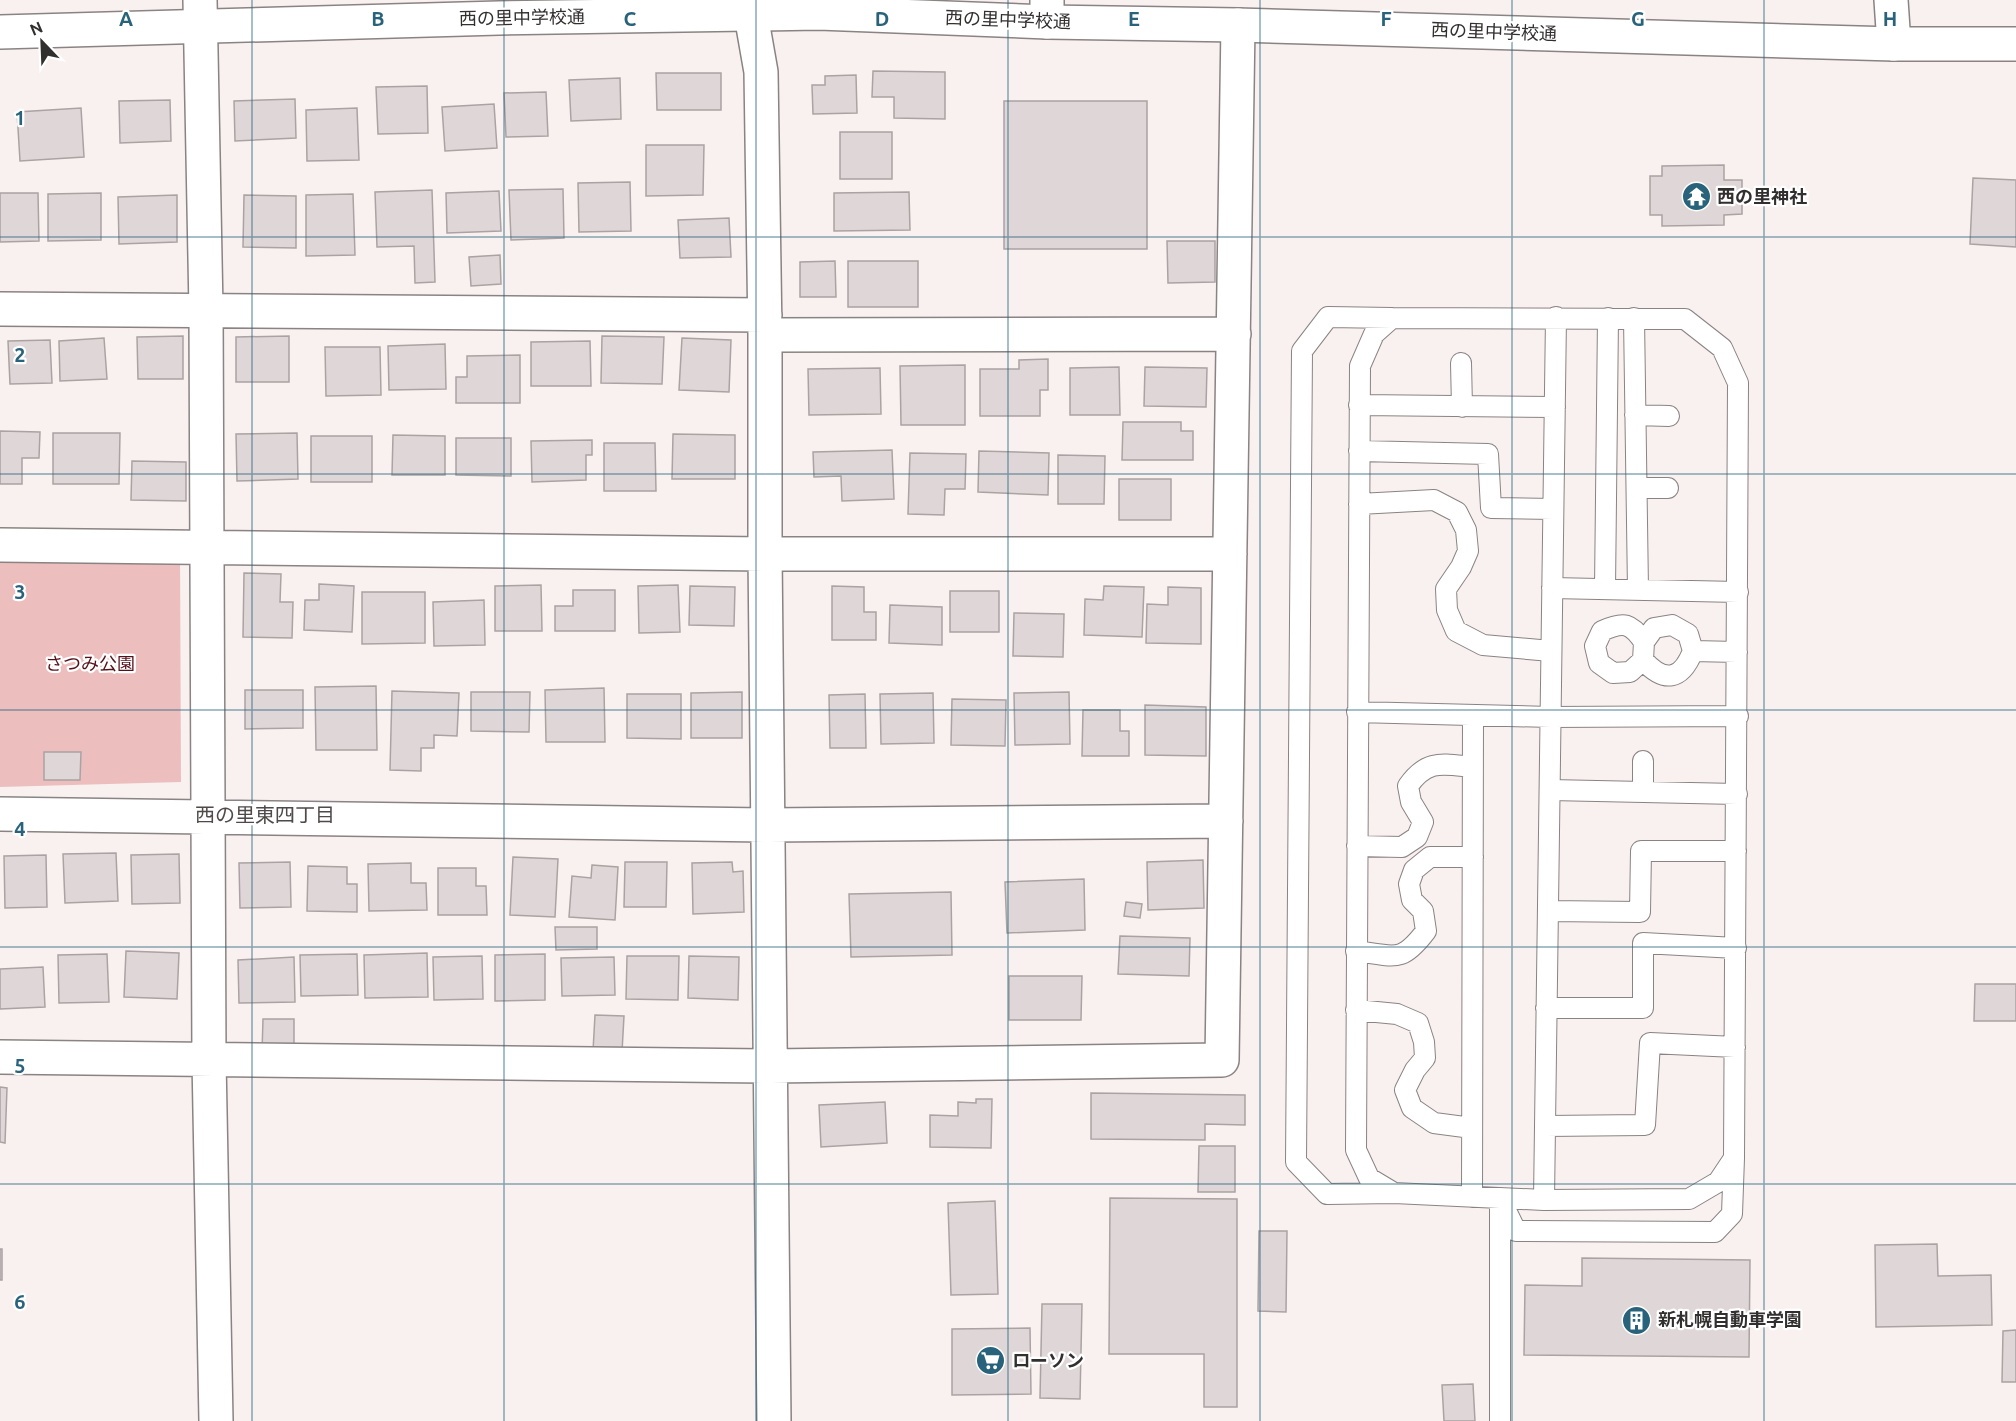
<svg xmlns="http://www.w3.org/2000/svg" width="2016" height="1421" font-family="Ubuntu,'Noto Sans JP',sans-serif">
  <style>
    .green { fill: #ecbfbe }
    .building { fill: #dfd7d7; stroke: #aba3a3; stroke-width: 1.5 }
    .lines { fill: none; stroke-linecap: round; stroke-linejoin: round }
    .lane-casing { stroke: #8a8383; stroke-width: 22 }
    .street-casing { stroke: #8a8383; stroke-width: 36 }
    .secondary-casing { stroke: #8a8383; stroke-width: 36 }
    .lane { stroke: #fff; stroke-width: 20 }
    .street { stroke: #fff; stroke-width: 33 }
    .secondary { stroke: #fff; stroke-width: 33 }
    .grid { fill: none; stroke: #28627b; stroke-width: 1.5; stroke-opacity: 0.55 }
    .labels { text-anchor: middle; stroke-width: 4.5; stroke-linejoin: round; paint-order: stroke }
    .street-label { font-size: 18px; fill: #322f2f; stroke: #fff }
    .poi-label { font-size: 18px; font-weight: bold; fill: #322f2f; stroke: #fff; text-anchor: start }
    .park-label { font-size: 18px; fill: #551119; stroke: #fff }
    .neighbourhood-label { font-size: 20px; fill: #504949; stroke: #fff }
    .grid-label { font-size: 20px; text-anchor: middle; font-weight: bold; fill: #28627b; stroke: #fff; stroke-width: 4.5; stroke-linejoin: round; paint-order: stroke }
  </style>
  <rect width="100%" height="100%" fill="#f9f1f0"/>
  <path class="green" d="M0,545l180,1 1,236 -181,5z"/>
  <path class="building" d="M873,71l72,1v47l-51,-1v-21h-22z
    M656,73h65v37h-64z
    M856,75l1,38 -44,1 -1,-29h13v-9z
    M620,78l1,41 -50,2 -2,-41z
    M427,86l1,47 -50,1 -2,-47z
    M546,92l2,44 -42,1 -2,-44z
    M295,99l1,39 -61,3 -1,-40z
    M170,100l1,41 -51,2 -1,-42z
    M1004,101h143v148h-143z
    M494,104l3,44 -52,3 -3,-44z
    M81,108l3,49 -64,4 -3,-49z
    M357,108l2,52 -52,1 -1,-51z
    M840,132h52v47h-52z
    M646,145h58l-1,50 -57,1z
    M1724,165v15h18v34l-18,1v10l-62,1v-11h-12v-39h12v-10z
    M1973,178l43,2v67l-46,-3z
    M630,182l1,49 -52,1 -1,-49z
    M563,189l1,49 -53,2 -2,-50z
    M432,190l3,92 -20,1 -1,-37 -37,1 -2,-55z
    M499,191l2,40 -54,2 -1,-40z
    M909,192l1,38 -76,1v-38z
    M0,193h38l1,48 -39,1z
    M101,193v47l-53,1v-47z
    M353,194l2,61 -49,1v-61z
    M177,195v47l-58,2 -1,-47z
    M244,195l52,1v52l-53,-1z
    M729,218l2,39 -51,1 -2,-38z
    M1167,241h48v41l-47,1z
    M500,255l1,29 -30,2 -2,-29z
    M835,261l1,36h-36v-35z
    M848,261h70v46h-70z
    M183,336v43h-45l-1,-42z
    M289,336v46h-53v-45z
    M602,336l62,1 -2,47 -61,-1z
    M104,338l3,41 -47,2 -1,-40z
    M682,338l49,2 -2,52 -50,-2z
    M50,340l2,43 -42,1 -2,-43z
    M590,341l1,45h-60v-44z
    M445,344l1,45 -57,1 -1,-44z
    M325,347h55l1,48 -55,1z
    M520,355v48h-64v-26h11v-21z
    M1048,359v31h-8v26h-60v-47h39v-9z
    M965,365v60h-64l-1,-59z
    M1119,367l1,48h-50v-47z
    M1145,367l62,1 -1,39 -62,-1z
    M880,368l1,46 -72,1 -1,-46z
    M1123,422h58v9h12v29h-71z
    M0,431l40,1 -1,26h-17v26h-22z
    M53,433h67l-1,51h-66z
    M297,433l1,46 -61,2 -1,-47z
    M673,434l62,1v44h-63z
    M393,435l52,1v39h-53z
    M311,436h61v46h-61z
    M456,438h55v38l-55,-1z
    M592,440v15h-6v25l-54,2 -1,-41z
    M604,443h51l1,48h-52z
    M892,450l2,49 -52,2 -1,-25 -27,1 -1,-25z
    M979,451l70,2 -1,42 -70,-3z
    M910,453l56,1 -1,35h-20l-1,26 -36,-1z
    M1058,455l47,1 -1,48h-46z
    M132,461l54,1v39l-55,-1z
    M1119,479h52v41h-52z
    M244,573l37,1 -1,28h13l-1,36 -49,-1z
    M319,584l35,2 -2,46 -48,-2 1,-30h14z
    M541,585l1,46h-47v-45z
    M678,585l2,47 -41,1 -1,-47z
    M690,586l45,1 -1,39 -45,-1z
    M832,586l32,1v25h12v28h-44z
    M1104,586l40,1 -2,50 -58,-2 1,-36 18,1z
    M1168,587l33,1v56l-55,-1 1,-39 21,1z
    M573,590h42v41h-60v-25h18z
    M950,591h49v41h-49z
    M362,592h63v51l-63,1z
    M484,600l1,45 -51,1 -1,-44z
    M890,605l52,2v38l-53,-2z
    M1014,613l50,1 -1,43 -50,-1z
    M376,686l1,64h-61l-1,-63z
    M604,688l1,54h-59l-1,-52z
    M245,690h58v38l-58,1z
    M392,691l67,2 -2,43 -23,-1v13h-13v23l-31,-1z
    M471,692h59l-1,40 -58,-1z
    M742,692v46h-51v-45z
    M1069,692l1,52 -55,1 -1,-52z
    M933,693l1,50 -53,1 -1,-50z
    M627,694h54v45l-54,-1z
    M865,694l1,54h-36l-1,-53z
    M952,699l54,1 -1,46 -54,-1z
    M1145,705l61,2v49l-61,-1z
    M1083,710h37v21h9v25h-47z
    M44,752h37l-1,28h-36z
    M116,853l2,48 -53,2 -2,-49z
    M179,854l1,49 -48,1 -1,-49z
    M46,855l1,52 -42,1 -1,-52z
    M513,857l45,2 -3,58 -45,-2z
    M1203,860l1,48 -56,2 -1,-48z
    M290,862l1,45 -51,1 -1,-45z
    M625,862h42l-1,45h-42z
    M732,862l1,10 10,-1 1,41 -51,2 -1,-51z
    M411,863v20h15l1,27 -58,1 -1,-47z
    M592,865l26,2 -3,53 -46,-3 3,-41 19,2z
    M308,866l39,1v17h10v28l-50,-1z
    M438,868h38v18h10l1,29h-49z
    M1084,879l1,51 -78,3 -2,-51z
    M951,892l1,63 -101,2 -2,-63z
    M1126,902l16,2 -2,14 -16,-2z
    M555,927h42v22l-41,1z
    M1120,936l70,2 -1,38 -71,-2z
    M126,951l53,2 -2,46 -53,-2z
    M427,953l1,44 -63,1 -1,-43z
    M107,954l2,48 -50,1 -1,-48z
    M357,954l1,41 -57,1 -1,-41z
    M545,954v46l-50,1v-46z
    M482,956l1,43 -49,1 -1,-43z
    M627,956h52l-1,44 -52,-1z
    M689,956l50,1 -1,43 -50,-2z
    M294,957l1,45 -56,1 -1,-43z
    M614,957l1,38 -53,1 -1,-38z
    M43,967l2,40 -45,2v-40z
    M1009,976h73l-1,44h-72z
    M1975,984h41v37h-42z
    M595,1015l29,1 -2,36 -29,-1z
    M263,1019h31v33h-32z
    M0,1087l7,1 -2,55 -5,-1z
    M1091,1093l154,2v30l-40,-1v16l-114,-1z
    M976,1099h16l-1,49 -61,-1v-32l28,1v-14l18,1z
    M885,1102l2,41 -66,4 -2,-42z
    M1199,1146h36v46h-37z
    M1110,1198l127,1v208h-33v-53h-95z
    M995,1201l3,93 -47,1 -3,-92z
    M1259,1231h28l-1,81 -28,-1z
    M1937,1244l1,32 53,-1 1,50 -116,2 -1,-82z
    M0,1249h2v31h-2z
    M1582,1258l168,2 -1,97 -225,-2 1,-70 57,1z
    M1042,1304h40l-2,95 -40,-1z
    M1030,1328l1,66 -79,1v-66z
    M2016,1330v52h-14l1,-51z
    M1473,1384l2,37h-31l-2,-36z"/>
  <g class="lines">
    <defs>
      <path id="lane" d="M1392,318l-64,-1 -26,34 -6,811 31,32 67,-1
        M1634,318l4,272
        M1461,363l1,44
        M1359,405l196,2
        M1635,415l34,1
        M1359,451l129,3 3,54 62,1
        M1637,488h31
        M1359,504l75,-4 23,12 9,18 2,21 -7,16 -15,22 1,21 9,21 27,14 68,6
        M1552,588l186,4
        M1605,589l3,-271
        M1693,651l44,1
        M1643,660l-13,12 -17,1 -14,-10 -4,-17 7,-15c22,-10 29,-8 42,11l-1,18c21,23 38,21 50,-9l-5,-17 -16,-9 -18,3 -10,14
        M1357,712l193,5 188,-1
        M1550,790l187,4
        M1643,792v-31
        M1357,846l45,1 15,-10 6,-15 -12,-20 -3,-16c19,-27 34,-22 64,-19
        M1548,911l92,1 1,-61h95
        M1356,951c39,5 45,13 70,-20l-3,-20 -11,-11 -3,-16 5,-14 16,-13h43
        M1546,1008h97v-65l93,5
        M1356,1010l41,4 21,9 6,19 1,16 -10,12 -10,20 7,18 22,15 38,5
        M1545,1126l100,-1 5,-82 85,4
        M1472,1197l1,-482
        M1500,1198l16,33 199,1 17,-18 2,-56 4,-775 -16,-35 -37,-29 -293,-1 -18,16 -14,32 -4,784 13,28 25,15 150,7 145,-1 29,-17 16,-24
        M1544,1200l12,-883
        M1500,1205v216"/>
      <path id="street" d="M200,0l6,310 3,750 7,361
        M751,0v15l10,57 4,263v219l9,867
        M1891,0l3,44
        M1047,22v-22
        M0,309l765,6
        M765,335l469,-1
        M0,545l765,9h465
        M0,814l768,11 458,-4
        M0,1057l771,9 451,-6 16,-1035"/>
      <path id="secondary" d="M0,32l499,-14 320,-5 228,9 191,3 656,19h122"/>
    </defs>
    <use href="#lane" class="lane-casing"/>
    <use href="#street" class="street-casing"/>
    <use href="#secondary" class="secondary-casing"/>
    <use href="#lane" class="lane"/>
    <use href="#street" class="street"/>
    <use href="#secondary" class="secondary"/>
  </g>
  <path class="grid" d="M252,0v1421M504,0v1421M756,0v1421M1008,0v1421M1260,0v1421M1512,0v1421M1764,0v1421M0,237h2016M0,474h2016M0,710h2016M0,947h2016M0,1184h2016"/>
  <defs>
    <symbol id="temple-disc" viewBox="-11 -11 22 22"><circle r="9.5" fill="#28627b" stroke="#fff"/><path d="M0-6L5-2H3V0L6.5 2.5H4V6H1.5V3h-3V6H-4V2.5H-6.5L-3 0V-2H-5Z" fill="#fff"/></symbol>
    <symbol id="building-disc" viewBox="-11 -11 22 22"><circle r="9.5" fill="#28627b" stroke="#fff"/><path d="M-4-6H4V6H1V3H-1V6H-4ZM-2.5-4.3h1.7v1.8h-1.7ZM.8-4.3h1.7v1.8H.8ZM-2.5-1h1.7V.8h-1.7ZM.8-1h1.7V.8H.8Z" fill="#fff"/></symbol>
    <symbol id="supermarket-disc" viewBox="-11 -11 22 22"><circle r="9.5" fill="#28627b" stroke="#fff"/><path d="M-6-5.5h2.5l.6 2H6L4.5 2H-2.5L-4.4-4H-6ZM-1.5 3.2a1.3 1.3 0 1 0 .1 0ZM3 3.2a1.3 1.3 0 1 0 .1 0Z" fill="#fff"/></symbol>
  </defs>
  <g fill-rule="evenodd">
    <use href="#temple-disc" x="1680" y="180" width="33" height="33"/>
    <use href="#building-disc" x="1620" y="1304" width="33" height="33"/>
    <use href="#supermarket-disc" x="974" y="1344" width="33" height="33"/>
  </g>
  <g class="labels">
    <g class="street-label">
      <text transform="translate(522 18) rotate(-1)" y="6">西の里中学校通</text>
      <text transform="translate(1008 20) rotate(2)" y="6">西の里中学校通</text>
      <text transform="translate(1494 32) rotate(2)" y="6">西の里中学校通</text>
    </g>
    <g class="poi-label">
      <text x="1717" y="203">西の里神社</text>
      <text x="1658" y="1326">新札幌自動車学園</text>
      <text x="1012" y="1367">ローソン</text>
    </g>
    <g class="park-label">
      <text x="90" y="670">さつみ公園</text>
    </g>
    <g class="neighbourhood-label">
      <text x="265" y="822">西の里東四丁目</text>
    </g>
  </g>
  <g class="grid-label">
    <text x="126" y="26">A</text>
    <text x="378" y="26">B</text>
    <text x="630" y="26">C</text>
    <text x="882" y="26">D</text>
    <text x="1134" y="26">E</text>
    <text x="1386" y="26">F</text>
    <text x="1638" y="26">G</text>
    <text x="1890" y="26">H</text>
    <text x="20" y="125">1</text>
    <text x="20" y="362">2</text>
    <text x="20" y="599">3</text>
    <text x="20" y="836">4</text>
    <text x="20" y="1073">5</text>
    <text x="20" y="1309">6</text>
  </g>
  <g transform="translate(42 42) rotate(337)" stroke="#ffffff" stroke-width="4.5" paint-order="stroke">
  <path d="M0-4.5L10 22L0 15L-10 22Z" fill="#322f2f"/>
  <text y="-9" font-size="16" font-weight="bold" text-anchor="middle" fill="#322f2f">N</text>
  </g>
</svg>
